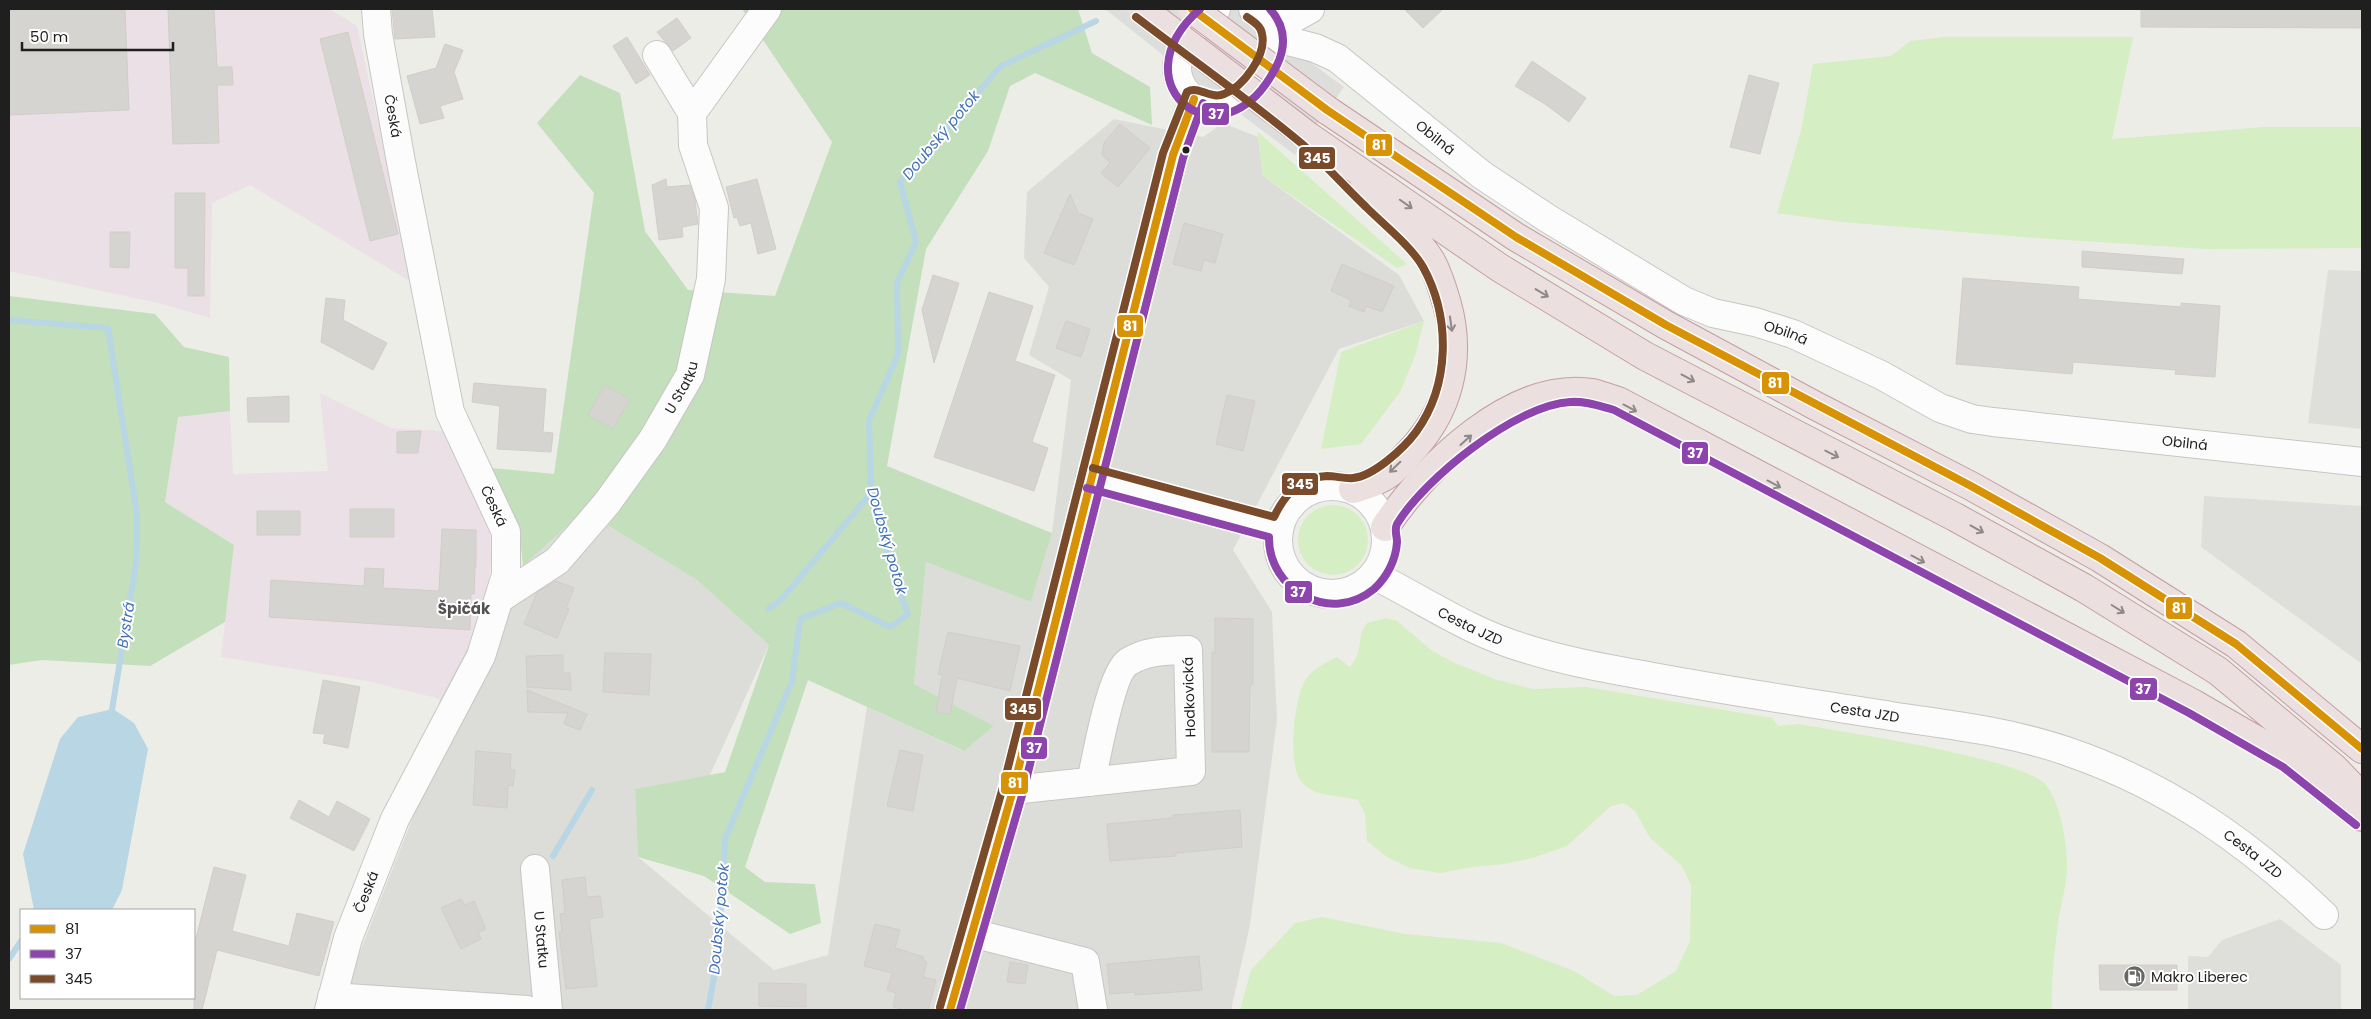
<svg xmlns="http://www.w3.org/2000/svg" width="2371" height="1019" font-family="Poppins,sans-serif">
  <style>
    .residential { fill: #dcdcd9 }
    .industrial { fill: #ebe0e6 }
    .grass { fill: #d5eec4 }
    .forest { fill: #c4dfbb }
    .parking { fill: #dededb }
    .water { fill: #b8d6e3 }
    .pier { fill: #dddddb }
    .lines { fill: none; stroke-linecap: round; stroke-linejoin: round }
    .stream { stroke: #b8d6e3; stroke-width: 6 }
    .building { fill: #d6d4d0; stroke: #d1cec9 }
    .minor-casing { stroke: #c6c6c4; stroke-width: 30 }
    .highway-casing { stroke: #c59da4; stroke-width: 30 }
    .minor { stroke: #fcfcfc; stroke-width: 28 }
    .highway { stroke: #ebdfdf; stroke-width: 28 }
    .highway-bridge-casing { stroke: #c59da4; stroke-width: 30; stroke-linecap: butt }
    .highway-bridge { stroke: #ebdfdf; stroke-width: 28 }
    .bus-1-casing { stroke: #fff; stroke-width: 11 }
    .bus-2-casing { stroke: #fff; stroke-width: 11 }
    .bus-3-casing { stroke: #fff; stroke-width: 11 }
    .bus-1 { stroke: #d79205; stroke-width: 8 }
    .bus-2 { stroke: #8e44ad; stroke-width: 8 }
    .bus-3 { stroke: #7a4b2a; stroke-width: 8 }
    .oneway { stroke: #8f8989 }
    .bus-dot { fill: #1f1f1f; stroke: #fff; stroke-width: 2 }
    .labels { text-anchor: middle; stroke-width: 4; stroke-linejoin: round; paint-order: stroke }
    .street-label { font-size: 14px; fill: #1f1f1f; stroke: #fff }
    .poi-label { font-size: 14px; fill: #1f1f1f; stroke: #fff; text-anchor: start }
    .water-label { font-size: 15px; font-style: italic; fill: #4471b6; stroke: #fff }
    .neighbourhood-label { font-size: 15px; font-weight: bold; fill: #525252; stroke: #fff }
    .line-badge { stroke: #fff; stroke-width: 2 }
    .badge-label { font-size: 14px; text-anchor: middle; font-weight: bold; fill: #fff }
  </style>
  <rect width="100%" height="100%" fill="#edede8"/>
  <path class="residential" d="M1114,119l89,18 20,-14 35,14 5,39 136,99 25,46 -85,28 -106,201 39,62 5,108 -27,205 -19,85h-894l76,-193 27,-118 43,-81 40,-52 61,-55 113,69 72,65 -59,130 -75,14 3,68 136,113 54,-15 39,-248 96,44 31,-25 -80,-42 12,-123 105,41 21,-69 19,-153 -42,-25 20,-68 -25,-29 3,-66z"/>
  <path class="industrial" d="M9,9h321l27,17 56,257 -163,-98 -38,18 -2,115 -48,-14 -153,-33z
    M320,393l71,35 56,3 43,97 1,33 -8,57 -43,81 -69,-17 -150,-25 13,-112 -69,-43 13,-85 52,-6 3,63 95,-3z"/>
  <path class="grass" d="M1944,37h189l-21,102 152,-12h98v121l-155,1 -172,-11 -193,-16 -65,-9 24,-82 12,-67 78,-8 19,-15z
    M1257,131l150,133 -10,4 -134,-92z
    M1424,321l-9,35 -15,36 -39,52 -40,5 20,-97z
    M1298 540a35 35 0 1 1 70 0a35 35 0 1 1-70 0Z
    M1386,618l11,3 34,29 24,13 40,16 38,10 53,-2 186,31 6,8 21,-2c43,8 222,34 246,60 16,18 23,63 22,87 -1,15 -5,30 -8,45 -4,31 -8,62 -7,94h-812l11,-40 44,-47 27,-6 83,17 96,9 73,28 40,25 23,-1 39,-24 14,-30 1,-56 -10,-20 -31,-27 -15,-27 -11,-8 -13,3 -44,40 -34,12 -29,6 -31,3 -33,6 -30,-5 -23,-11 -20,-16 -2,-27 -7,-14c-20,-6 -42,-1 -57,-19 -14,-17 -7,-84 5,-102 6,-10 20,-16 31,-22l13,10c15,-17 5,-28 17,-44z"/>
  <path class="forest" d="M742,9h336l14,44 58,34 2,38 -117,-52 -25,13 -22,65 -62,98 -39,217 165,67 -21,69 -105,-40 -12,122 80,42 -30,25 -156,-71 -63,187 20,15 50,2 6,39 -31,11 -86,-58 -66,-19 -3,-68 90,-17 44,-127 -72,-65 -113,-69 -61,55 -3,-27 -29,-71 63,6 40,-281 -57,-70 43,-48 40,18 25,138 43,59 87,6 57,-154z
    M9,296l146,18 29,33 45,10 1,54 -52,6 -13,85 69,43 -9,77 -75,44 -108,-6 -33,5z"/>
  <path class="parking" d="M2328,270l34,1v158l-54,-6z
    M2204,496l158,10v158l-161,-117z
    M2280,919l61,46v45h-153v-54l20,1 14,-17z"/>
  <path class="water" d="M113,709l21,14 14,26 -26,141 -10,20h-78l-11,-56 37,-115 18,-22z"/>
  <path class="pier" d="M1105,9h133l106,78 -49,68 -117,-88z"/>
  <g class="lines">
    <path class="stream" d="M9,320l99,8 29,187 -1,48 -25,153
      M768,609l13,-9 90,-107
      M553,856l39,-66
      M9,959l12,-18
      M708,1010l10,-55 7,-116 67,-158 8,-62 41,-16 49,24 18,-13 -14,-38 -23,-83 -2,-72 29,-67 -1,-71 19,-41 -16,-60 101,-116 95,-45"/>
  </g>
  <path class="building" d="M9,9h116l4,101 -120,5z
    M168,9h46l3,58h15l1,18h-16l2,58 -46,1z
    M392,9h40l3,28 -40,2z
    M1404,9h39l-20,19z
    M2141,9h221v19l-221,-1z
    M677,18l14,20 -18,13 -16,-19z
    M348,32l50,202 -28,7 -50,-202z
    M627,37l23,38 -14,9 -23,-38z
    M445,44l18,6 -9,22 9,27 -23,7 4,12 -24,6 -13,-48 29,-8z
    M1532,61l54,37 -17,24 -24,-18 -30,-18z
    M1749,75l30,8 -19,71 -30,-7z
    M1120,124l30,24 -32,39 -17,-14 9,-10 -8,-8 2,-12z
    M666,179l1,8 23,-2 5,15 3,24 -16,3 1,10 -24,3 -7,-55z
    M757,179l19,70 -18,5 -7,-31 -11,3 -3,-9 -3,1 -8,-31z
    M175,193h30l-1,103h-16v-28h-13z
    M1070,194l8,19 15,6 -19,46 -30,-12z
    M1184,223l39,11 -8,29 -11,-3 -3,11 -28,-7z
    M110,232h20l-1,36 -19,-1z
    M2082,251l102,8 -2,15 -100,-7z
    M1342,264l52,22 -12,26 -16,-6 -2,6 -15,-6 2,-6 -20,-9z
    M933,275l26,8 -25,80 -12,-53z
    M1963,278l116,9 -1,12 103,8v-4l39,3 -5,71 -40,-3 1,-4 -103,-8 -1,12 -116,-10z
    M989,292l44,14 -18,55 40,14 -23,67 16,6 -14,43 -100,-34z
    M326,298l19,2 -2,20 44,23 -14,27 -52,-28z
    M1066,321l24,8 -9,28 -25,-9z
    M474,383l72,6 -3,43 10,1 -2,19 -54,-3 3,-43 -28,-4z
    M605,385l25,14 -17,30 -25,-14z
    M1227,395l28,6 -12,50 -27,-7z
    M289,396v26h-41l-1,-24z
    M421,431l-3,22h-21v-21z
    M350,509h44v28h-44z
    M257,511h43v24h-43z
    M442,529l34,1v37l-1,1 -1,26 -3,-1 -1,37 -201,-13 2,-37 93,6 1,-18 19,1 -1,19 56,3z
    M556,581l18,7 -8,20 3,1 -12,29 -33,-14 13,-32z
    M1215,618l38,1v66h-3l-1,67h-37v-100l3,1z
    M948,632l72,14 -10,45 -53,-13 -7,37 -14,-3 6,-37 -4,-1z
    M605,653l46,1 -2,41 -46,-3z
    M563,655v18h7l1,17 -44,-3 -1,-31z
    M323,680l37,7 -12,61 -25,-5 2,-9 -12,-1z
    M527,690l60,24 -7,16 -16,-6 4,-11 -40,-1z
    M900,750l23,5 -10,56 -26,-5z
    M476,751l35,3 -1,16h5l-2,16 -5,-1 -1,23 -34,-3z
    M299,800l30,17 8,-16 33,18 -16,32 -64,-33z
    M1240,810l2,37 -66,6v3l-66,5 -3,-37 66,-6v-3z
    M214,867l32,8 -14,56 57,15 8,-33 37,9 -15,54 -102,-26 -15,60h-8v-64z
    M585,877l2,20 13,-1 3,21 -14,2 8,67 -31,3 -7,-57h3l-2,-18 5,-1 -3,-33z
    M461,899l4,6 9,-4 12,28 -8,4 3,6 -20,10 -20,-41z
    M875,924l25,6 -5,18 29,9 -1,3 4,2 -4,15 13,3 -8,30h-22l-13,-3 3,-14 -9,-3 5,-17 -28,-7z
    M1199,956l3,34 -67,5v-3l-25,2 -3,-30z
    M1010,962l18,3 -3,19 -18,-2z
    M2099,965h78v25h-77z
    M759,983l47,1v23l-47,-1z"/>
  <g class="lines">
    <defs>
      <g id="minor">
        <path d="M1216,9c-15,8 -35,34 -38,51 -3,12 1,26 11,35 25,24 50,6 66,-15 18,-23 32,-53 -2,-71"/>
        <path d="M1272,30l38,-21"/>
        <path id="s1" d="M1273,37l42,11 22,10 145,117 65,43 137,83 29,12 42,9 38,12 88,41 59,33 32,11 21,3 369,40"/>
        <path d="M692,113l75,-104"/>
        <path d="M1090,478l189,51"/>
        <circle cx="1332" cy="540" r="54"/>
        <path id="s2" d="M1374,575c51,26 97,58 153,74 41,13 83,20 126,28 81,15 163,27 244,40 57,8 118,16 172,35 99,34 180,91 255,163"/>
        <path id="s3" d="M499,599l58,-38 50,-58 46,-64 37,-64 21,-96 3,-71 -21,-63 -1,-32 -35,-58"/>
        <path d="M1013,790l178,-19 -3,-121c-21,1 -41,0 -60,12 -17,11 -32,97 -37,120"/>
        <path id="s4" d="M535,869l13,141"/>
        <path d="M972,933l113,29 8,48"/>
        <path d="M332,997l195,13"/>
        <path id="s5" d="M329,1010l19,-72 47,-119 86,-163 25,-81v-43l-56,-120 -49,-250 -23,-128 -2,-25"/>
        <path d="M950,1010l63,-220 160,-635 21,-56"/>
      </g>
      <path id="highway" d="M1327,110l189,127 150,88 148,80 157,81 129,72 136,86 126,105
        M1308,136l192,132 145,88 310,161 129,71 134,83 116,97 28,29
        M1353,489c12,-4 27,-8 38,-17 6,-5 12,-13 18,-19 40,-41 53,-94 38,-149 -4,-14 -9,-30 -16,-43 -17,-27 -46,-49 -68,-71
        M1385,527c41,-61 128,-147 208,-134 8,2 17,6 25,8l576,303 95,55 73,58"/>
    </defs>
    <use href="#minor" class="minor-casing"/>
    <use href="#highway" class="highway-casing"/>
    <use href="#minor" class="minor"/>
    <use href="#highway" class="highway"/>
    <defs>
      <path id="highway-bridge" d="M1142,9l166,127
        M1192,9l135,101"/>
    </defs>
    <use href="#highway-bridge" class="highway-bridge-casing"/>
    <use href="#highway-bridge" class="highway-bridge"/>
    <defs>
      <path id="bus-1" d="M1192,9l135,101 189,127 150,88 305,161 129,72 136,86 126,105
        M950,1010l63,-220 160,-635 21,-56"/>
      <path id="bus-2" d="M1200,9c-87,77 25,163 77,56 10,-21 8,-39 -7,-56
        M1087,488l182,49c-1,53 62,88 105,52 13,-12 22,-29 23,-47 0,-7 -3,-12 0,-18 27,-45 119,-119 173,-122 16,-1 29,4 44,8l575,303 94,54 73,58
        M960,1010l63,-218 160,-634 20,-55"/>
      <path id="bus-3" d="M1093,468l181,49c11,-23 26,-40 53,-41 9,0 18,3 26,2 21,-2 51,-30 63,-46 34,-47 35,-114 7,-165 -12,-21 -40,-43 -57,-60 -22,-21 -42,-44 -65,-64 -53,-44 -110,-84 -165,-126
        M940,1007l63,-220 160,-634 24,-61c12,-7 24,8 37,2 19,-7 43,-39 38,-60 -1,-8 -8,-12 -15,-17"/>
    </defs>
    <use href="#bus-1" class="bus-1-casing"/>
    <use href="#bus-2" class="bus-2-casing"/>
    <use href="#bus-3" class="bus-3-casing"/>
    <use href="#bus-1" class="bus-1"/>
    <use href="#bus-2" class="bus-2"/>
    <use href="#bus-3" class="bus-3"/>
  </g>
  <defs><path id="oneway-shaft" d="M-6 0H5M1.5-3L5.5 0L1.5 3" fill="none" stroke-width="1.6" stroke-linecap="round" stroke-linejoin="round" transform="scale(1.25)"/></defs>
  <g class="oneway">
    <use href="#oneway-shaft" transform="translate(1406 204) rotate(35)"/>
    <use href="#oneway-shaft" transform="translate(1542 293) rotate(31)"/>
    <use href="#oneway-shaft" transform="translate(1451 324) rotate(82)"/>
    <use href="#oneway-shaft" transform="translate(1688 378) rotate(28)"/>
    <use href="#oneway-shaft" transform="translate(1630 408) rotate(28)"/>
    <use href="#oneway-shaft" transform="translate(1466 440) rotate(-42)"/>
    <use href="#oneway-shaft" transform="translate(1832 454) rotate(27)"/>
    <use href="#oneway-shaft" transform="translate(1395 467) rotate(136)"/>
    <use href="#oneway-shaft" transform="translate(1774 484) rotate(28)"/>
    <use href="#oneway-shaft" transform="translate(1977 529) rotate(29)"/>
    <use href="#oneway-shaft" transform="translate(1918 559) rotate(28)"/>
    <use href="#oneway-shaft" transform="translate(2118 609) rotate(32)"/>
  </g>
  <defs>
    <symbol id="fuel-disc" viewBox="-11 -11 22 22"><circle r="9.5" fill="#676765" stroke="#fff"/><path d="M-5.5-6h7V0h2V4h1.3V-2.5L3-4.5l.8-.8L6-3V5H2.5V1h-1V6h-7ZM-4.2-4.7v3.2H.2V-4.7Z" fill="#fff"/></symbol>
  </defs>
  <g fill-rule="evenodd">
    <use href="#fuel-disc" x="2122" y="964" width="25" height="25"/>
  </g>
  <circle class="bus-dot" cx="1186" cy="150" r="4.5"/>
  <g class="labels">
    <g class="street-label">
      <text transform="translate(393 116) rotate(80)" y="5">Česká</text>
      <text dy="5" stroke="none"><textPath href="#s1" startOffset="194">Obilná</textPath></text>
      <text dy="5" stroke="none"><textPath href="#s1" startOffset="599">Obilná</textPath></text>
      <text dy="5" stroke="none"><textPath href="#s3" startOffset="284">U Statku</textPath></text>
      <text dy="5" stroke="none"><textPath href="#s1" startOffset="1019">Obilná</textPath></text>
      <text transform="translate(494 506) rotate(65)" y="5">Česká</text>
      <text dy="5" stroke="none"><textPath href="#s2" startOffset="109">Cesta JZD</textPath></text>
      <text transform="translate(1189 697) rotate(-92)" y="5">Hodkovická</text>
      <text dy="5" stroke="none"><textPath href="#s2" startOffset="514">Cesta JZD</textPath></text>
      <text dy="5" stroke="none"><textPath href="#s2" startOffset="934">Cesta JZD</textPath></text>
      <text dy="5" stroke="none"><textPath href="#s5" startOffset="124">Česká</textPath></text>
      <text dy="5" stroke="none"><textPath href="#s4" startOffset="71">U Statku</textPath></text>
    </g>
    <g class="poi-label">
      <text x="2151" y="982">Makro Liberec</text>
    </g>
    <g class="water-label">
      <text transform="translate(941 135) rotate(-50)" y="5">Doubský potok</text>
      <text transform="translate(887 541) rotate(74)" y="5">Doubský potok</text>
      <text transform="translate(126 625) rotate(-81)" y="5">Bystrá</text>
      <text transform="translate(719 919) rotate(-85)" y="5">Doubský potok</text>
    </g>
    <g class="neighbourhood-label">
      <text x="464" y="614">Špičák</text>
    </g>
  </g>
  <g class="line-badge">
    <rect x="1201" y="102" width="29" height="24" rx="5" fill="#8e44ad"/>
    <rect x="1365" y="133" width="28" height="24" rx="5" fill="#d79205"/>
    <rect x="1298" y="146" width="38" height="24" rx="5" fill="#7a4b2a"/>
    <rect x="1116" y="314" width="28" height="24" rx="5" fill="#d79205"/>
    <rect x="1761" y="371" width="29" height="24" rx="5" fill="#d79205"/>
    <rect x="1681" y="441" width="28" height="24" rx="5" fill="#8e44ad"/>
    <rect x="1281" y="472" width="38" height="24" rx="5" fill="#7a4b2a"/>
    <rect x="1284" y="580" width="29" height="24" rx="5" fill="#8e44ad"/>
    <rect x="2165" y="596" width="28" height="24" rx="5" fill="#d79205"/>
    <rect x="2129" y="677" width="29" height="24" rx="5" fill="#8e44ad"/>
    <rect x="1004" y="697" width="38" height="24" rx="5" fill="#7a4b2a"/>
    <rect x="1020" y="736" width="28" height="24" rx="5" fill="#8e44ad"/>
    <rect x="1000" y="771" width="29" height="24" rx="5" fill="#d79205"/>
  </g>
  <g class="badge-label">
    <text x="1216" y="119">37</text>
    <text x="1379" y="150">81</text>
    <text x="1317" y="163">345</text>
    <text x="1130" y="331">81</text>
    <text x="1775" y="388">81</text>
    <text x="1695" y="458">37</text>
    <text x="1300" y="489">345</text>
    <text x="1298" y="597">37</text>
    <text x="2179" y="613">81</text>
    <text x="2143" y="694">37</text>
    <text x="1023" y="714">345</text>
    <text x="1034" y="753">37</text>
    <text x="1015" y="788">81</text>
  </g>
  <rect width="2371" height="1019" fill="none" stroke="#1f1f1f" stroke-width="20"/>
  <rect x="20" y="909" width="175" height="90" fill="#ffffff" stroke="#a5a5a5"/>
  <rect x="30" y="925" width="25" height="8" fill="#d79205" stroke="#a5a5a5"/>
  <text x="65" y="934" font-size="15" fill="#1f1f1f">81</text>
  <rect x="30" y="950" width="25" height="8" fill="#8e44ad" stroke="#a5a5a5"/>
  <text x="65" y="959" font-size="15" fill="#1f1f1f">37</text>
  <rect x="30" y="975" width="25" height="8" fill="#7a4b2a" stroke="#a5a5a5"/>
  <text x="65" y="984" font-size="15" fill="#1f1f1f">345</text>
  <path d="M22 42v8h151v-8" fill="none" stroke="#1f1f1f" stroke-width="2.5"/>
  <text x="30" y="42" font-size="15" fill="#1f1f1f" stroke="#ffffff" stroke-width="4" paint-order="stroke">50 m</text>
</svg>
